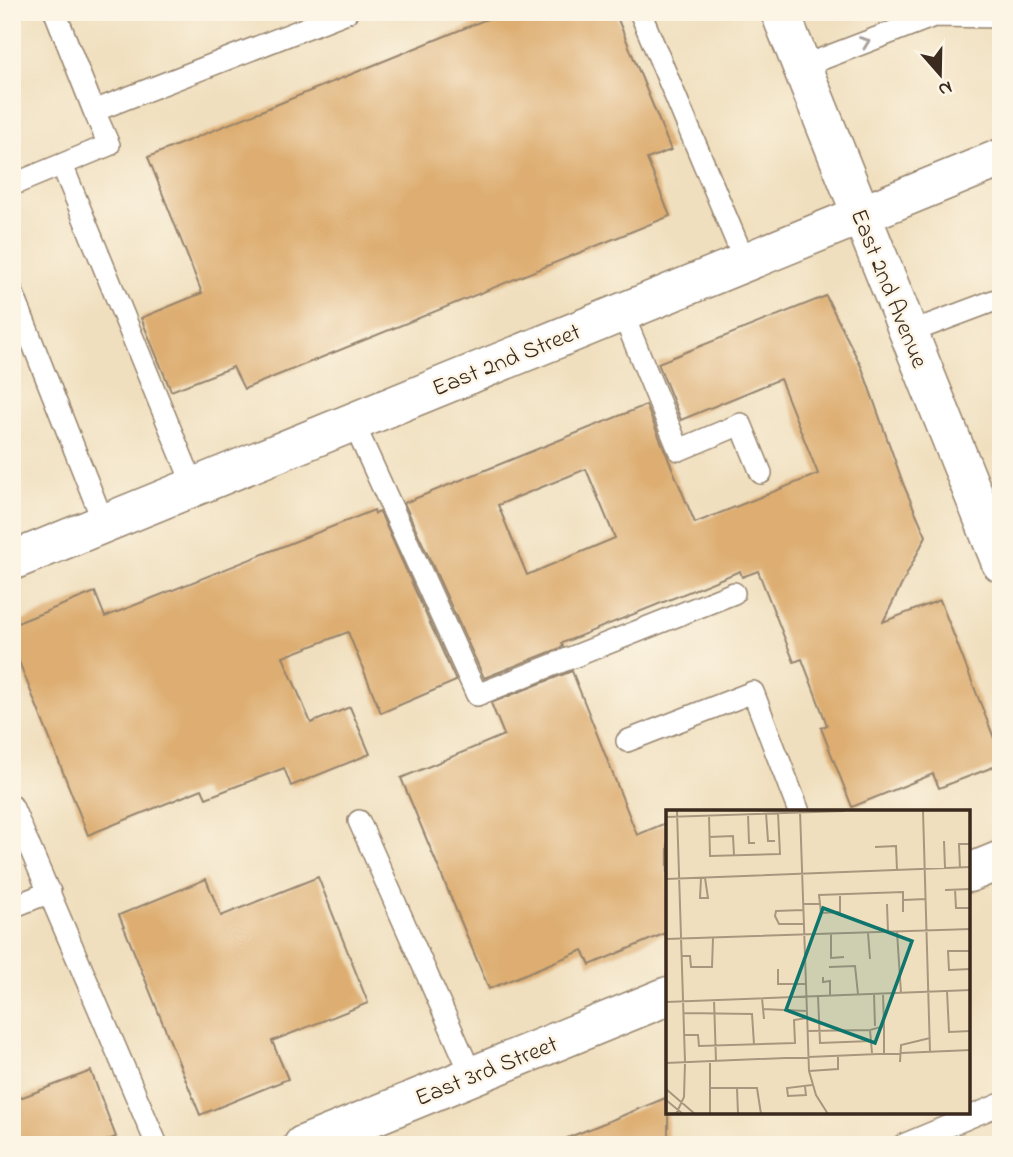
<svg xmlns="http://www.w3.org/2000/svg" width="1013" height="1157" font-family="'Indie Flower',sans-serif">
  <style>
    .building { fill: #ddad71; fill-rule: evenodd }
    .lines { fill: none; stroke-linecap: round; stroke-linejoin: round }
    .service-casing { stroke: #96846e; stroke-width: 24 }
    .minor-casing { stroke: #96846e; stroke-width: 41 }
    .tertiary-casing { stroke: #96846e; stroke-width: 41 }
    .service { stroke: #fff; stroke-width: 21 }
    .minor { stroke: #fff; stroke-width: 38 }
    .tertiary { stroke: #fff; stroke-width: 38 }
    .oneway { stroke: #a79f9a }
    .labels { text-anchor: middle; stroke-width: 5; stroke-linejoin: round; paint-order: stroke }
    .street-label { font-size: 24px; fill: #3b2a1e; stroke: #fcf5e5 }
    .inset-road { fill: none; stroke: #a8977e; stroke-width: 2 }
    .view { fill: #0f766e; fill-opacity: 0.15; stroke: #0f766e; stroke-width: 3.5 }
    .inset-edge { fill: none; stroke: #3b2a1e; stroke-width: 3.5 }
  </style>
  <rect width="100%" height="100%" fill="#fcf5e5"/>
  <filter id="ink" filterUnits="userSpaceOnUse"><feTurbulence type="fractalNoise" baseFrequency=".0143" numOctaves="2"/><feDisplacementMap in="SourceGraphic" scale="14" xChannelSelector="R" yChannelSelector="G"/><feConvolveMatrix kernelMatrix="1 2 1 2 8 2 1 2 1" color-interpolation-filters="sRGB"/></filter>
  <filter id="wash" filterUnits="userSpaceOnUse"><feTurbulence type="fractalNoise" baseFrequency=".00686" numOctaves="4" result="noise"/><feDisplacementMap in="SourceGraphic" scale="28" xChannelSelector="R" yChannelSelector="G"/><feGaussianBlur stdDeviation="1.57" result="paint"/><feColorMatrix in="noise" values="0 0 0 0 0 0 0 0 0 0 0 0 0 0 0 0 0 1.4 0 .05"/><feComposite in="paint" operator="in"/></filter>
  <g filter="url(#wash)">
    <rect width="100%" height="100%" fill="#f0dfbe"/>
    <g id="blocks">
      <path class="building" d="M504,12h111l56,138 -24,9 23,57 -426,173 -11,-22 -62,24 -30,-73 61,-25 -54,-136z
        M826,296l36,72 42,118 22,50 -43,86 57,-22 61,156v8l-62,24 -6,-14 -81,33 -31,-79 6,-3 -25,-66 -8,3 -36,-91 -16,6 -2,-6 -178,72 1,4 -79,31 -80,-175 242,-98 49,118 123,-49 -38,-95 -99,41 -23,-57zM586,469l29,69 -88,37 -29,-70z
        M374,510l1,4 5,-2 76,169 -75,32 -33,-81 -65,25 28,66 39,-16 20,47 -79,32 -7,-18 -78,30 -4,-9 -114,46 -76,-191v-19l83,-33 10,25z
        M572,671l65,164 31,-13v110l-78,33 -7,-15 -94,39 -88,-211 103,-43 -13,-32z
        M318,877l50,126 -96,38 16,38 -88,36 -81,-200 87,-36 15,37z
        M91,1071l25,66 -21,8h-83v-44z
        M668,1097v48h-113v-2z"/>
    </g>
  </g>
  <g filter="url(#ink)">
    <use href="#blocks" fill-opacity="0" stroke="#96846e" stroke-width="2"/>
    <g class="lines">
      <defs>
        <path id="service" d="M55,12l39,99 253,-99
          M640,12l105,250
          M801,67l133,-51 67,1
          M62,165l132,322
          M12,185l97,-40 -15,-34
          M12,291l92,233
          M622,312l57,138 62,-26 20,49
          M908,333l93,-35
          M353,422l124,273 257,-102
          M627,741l126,-49 46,120
          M12,806l145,339
          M359,821l113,255
          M12,907l38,-15
          M903,1145l98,-41"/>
        <path id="minor" d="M780,12l221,551
          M12,561l989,-403"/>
        <path id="tertiary" d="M969,873l32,-13
          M303,1145l365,-149"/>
      </defs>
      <use href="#service" class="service-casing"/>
      <use href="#minor" class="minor-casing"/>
      <use href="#tertiary" class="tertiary-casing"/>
      <use href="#service" class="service"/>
      <use href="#minor" class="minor"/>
      <use href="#tertiary" class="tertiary"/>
    </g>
    <defs><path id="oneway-chevron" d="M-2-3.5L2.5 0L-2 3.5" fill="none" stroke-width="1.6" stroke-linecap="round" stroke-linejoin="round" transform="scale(1.75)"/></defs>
    <use class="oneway" href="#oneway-chevron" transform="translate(865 42) rotate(-21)"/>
  </g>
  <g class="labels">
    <g class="street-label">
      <text transform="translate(890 288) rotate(68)" y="8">East 2nd Avenue</text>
      <text transform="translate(506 359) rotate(-22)" y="8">East 2nd Street</text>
      <text transform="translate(486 1070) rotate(-22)" y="8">East 3rd Street</text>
    </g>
  </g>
  <g transform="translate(666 810)">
    <rect width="304" height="304" fill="#f0dfbe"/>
    <path class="inset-road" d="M11,1l8,251M134,1l9,260 7,24 12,19M257,1l7,241M100,3l2,28h7M82,4l1,29h6M43,5l1,41 70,-2 -2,-41M0,7l179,-6M43,27l24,-1 1,19M278,31l1,27M209,37l21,-1 1,24M294,58l-1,-24h12M35,68l-1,20h8l-3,-20M0,69l305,-12M289,79l1,19h15M279,80l26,-1M237,90l23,-1M137,94h17l-1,-9 84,-3v20M154,94l1,9 19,-1v-18M221,94l1,28M137,100l-27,1 -1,5 4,8h25M231,122l4,61M202,123l2,26M165,124v24l13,-1M0,129l305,-10M305,141h-23l1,19 22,-1M16,146h8l1,11h21l1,-29M163,157l26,-1 3,28M112,159v15h28M157,167v5l7,-1v14M281,181l2,41 22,-1M217,183l1,33M208,184l1,32M152,186l2,47 51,-2M96,188l2,21M48,190l2,61M0,192l305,-12M97,199l44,2M18,203l68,1 2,30M204,220l14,-4v27M141,221l63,-1 2,23M18,225h14l1,11 96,-3 -1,-23 13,-2M44,251v53M234,252l1,-17 29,-7M0,253l305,-13M143,261l29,-2v-14M139,277l1,8 -18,1 -1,-8 25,-3M44,278h47l4,26M71,278l1,26M0,279l29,25M0,290l17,14M10,304l8,-17 1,-35"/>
    <path class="view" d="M157,98l89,33 -37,102 -89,-33z"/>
    <rect width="304" height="304" class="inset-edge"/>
  </g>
  <rect width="1013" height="1157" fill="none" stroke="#fcf5e5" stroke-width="42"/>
  <g transform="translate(940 74) rotate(160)" stroke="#fcf5e5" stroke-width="5" paint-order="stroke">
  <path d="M0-5L12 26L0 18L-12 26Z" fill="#3b2a1e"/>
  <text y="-10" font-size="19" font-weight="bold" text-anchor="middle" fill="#3b2a1e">N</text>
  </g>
</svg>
